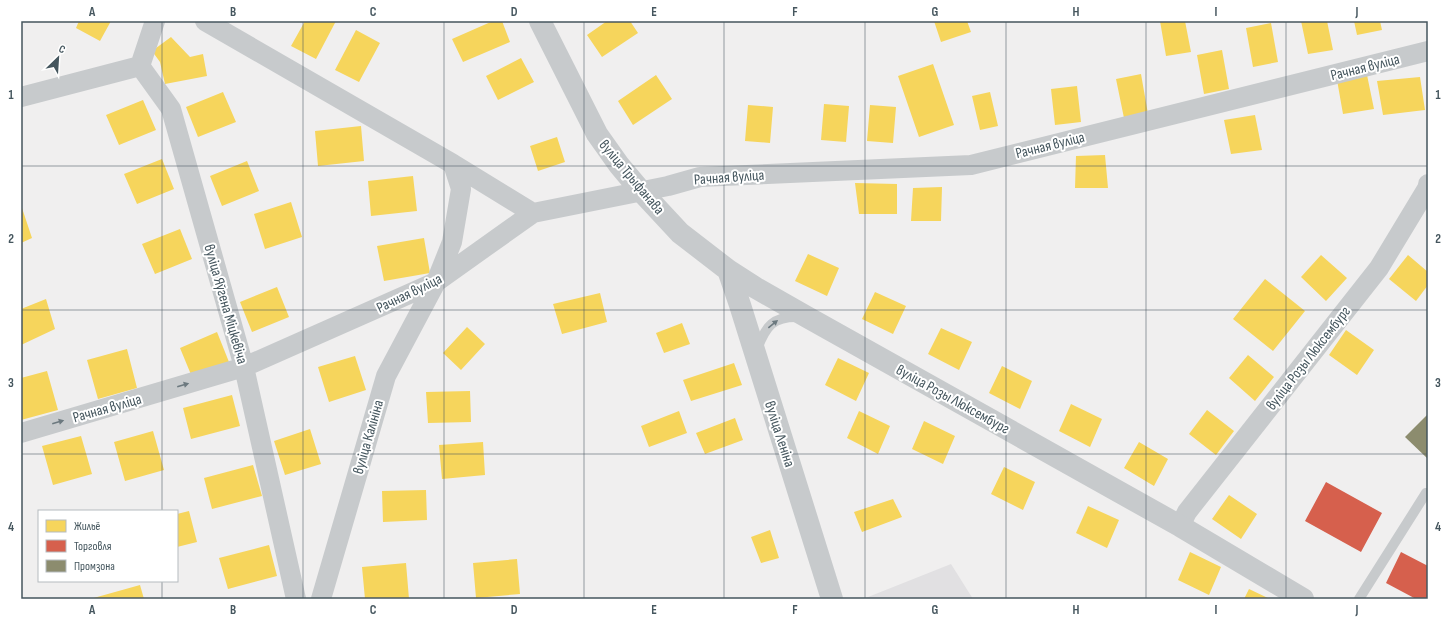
<svg xmlns="http://www.w3.org/2000/svg" width="1449" height="620" font-family="'Sofia Sans Condensed',sans-serif">
  <style>
    .education { fill: #e1e0e2 }
    .homes { fill: #f6d55c }
    .shops { fill: #d6604d }
    .industry { fill: #8c8c6e }
    .lines { fill: none; stroke-linecap: round; stroke-linejoin: round }
    .service { stroke: #c7cacc; stroke-width: 10 }
    .minor { stroke: #c7cacc; stroke-width: 20 }
    .tertiary { stroke: #c7cacc; stroke-width: 22 }
    .oneway { fill: #6c797f }
    .grid { fill: none; stroke: #45565e; stroke-width: 1; stroke-opacity: 0.55 }
    .labels { text-anchor: middle; stroke-width: 4; stroke-linejoin: round; paint-order: stroke }
    .street-label { font-size: 15px; fill: #45565e; stroke: #fff }
    .neatline { fill: none; stroke: #45565e; stroke-width: 1.5 }
    .grid-label { font-size: 13px; text-anchor: middle; font-weight: bold; fill: #45565e }
  </style>
  <rect width="100%" height="100%" fill="#f0efef"/>
  <path class="education" d="M951,564l22,35h-110z"/>
  <path class="homes" d="M79,21h32l-11,20 -24,-13z
    M305,21h31l-20,38 -25,-13z
    M493,21h9l8,21 -47,20 -11,-23z
    M607,21h23l8,12 -36,24 -15,-22z
    M934,21h33l4,11 -30,10z
    M1160,21h25l6,31 -25,4z
    M1301,21h26l6,29 -25,4z
    M1354,21h26l2,9 -25,5z
    M1271,23l7,39 -25,5 -7,-39z
    M356,30l24,13 -21,39 -24,-12z
    M171,37l19,20 13,-3 4,22 -42,8 -5,-22 -8,-11z
    M1222,50l7,39 -25,5 -7,-39z
    M521,58l13,24 -36,18 -12,-24z
    M933,64l21,61 -35,12 -21,-61z
    M1141,74l7,40 -24,4 -8,-39z
    M656,75l16,24 -39,26 -15,-24z
    M1367,75l7,34 -31,5 -6,-34z
    M1420,77l5,33 -42,5 -6,-34z
    M1077,86l4,36 -26,3 -4,-36z
    M223,92l13,30 -38,15 -12,-30z
    M990,92l8,34 -18,4 -8,-34z
    M143,100l13,30 -37,15 -13,-30z
    M824,104l25,2 -3,36 -25,-2z
    M748,105l25,2 -3,36 -25,-2z
    M870,105l26,2 -3,36 -26,-2z
    M1255,115l7,35 -31,4 -7,-34z
    M361,126l3,35 -46,5 -3,-35z
    M557,137l8,25 -27,9 -8,-25z
    M1105,155l3,33h-33l1,-32z
    M162,159l12,30 -37,15 -13,-30z
    M247,161l12,30 -37,15 -12,-30z
    M413,176l4,35 -46,5 -3,-35z
    M855,183l42,1v30h-38z
    M942,187l-1,34h-30l2,-33z
    M291,202l11,35 -37,12 -11,-35z
    M21,208h1l10,30 -11,5z
    M180,229l12,30 -37,15 -13,-30z
    M424,238l6,35 -46,8 -7,-35z
    M808,254l31,14 -12,28 -32,-15z
    M1321,255l26,23 -21,23 -25,-24z
    M1408,255l20,17v13l-12,16 -27,-22z
    M1265,279l40,32 -32,40 -40,-32z
    M277,287l12,30 -37,15 -12,-30z
    M875,292l31,14 -13,28 -31,-15z
    M600,293l7,29 -45,12 -9,-30z
    M46,299l9,30 -34,16v-36z
    M682,323l8,21 -26,9 -8,-20z
    M467,327l18,17 -24,26 -18,-17z
    M941,328l31,14 -13,28 -31,-16z
    M1346,330l28,20 -17,25 -28,-20z
    M217,332l12,30 -37,15 -12,-29z
    M127,349l10,39 -39,11 -11,-39z
    M1248,355l26,22 -19,24 -26,-23z
    M355,356l11,34 -37,12 -11,-35z
    M838,358l31,15 -13,28 -31,-16z
    M734,363l8,22 -51,16 -8,-21z
    M1002,366l30,15 -12,28 -31,-16z
    M47,371l11,39 -37,10v-42z
    M470,391l1,31 -43,1 -2,-31z
    M232,395l8,31 -49,13 -8,-31z
    M1071,404l31,15 -12,28 -31,-16z
    M1207,410l27,21 -18,24 -27,-21z
    M679,411l8,22 -38,14 -8,-21z
    M859,411l31,15 -12,28 -31,-16z
    M735,418l8,22 -38,14 -9,-21z
    M924,421l31,15 -12,28 -31,-15z
    M310,429l11,35 -36,11 -11,-34z
    M153,431l11,39 -39,11 -11,-39z
    M81,436l11,38 -39,11 -11,-39z
    M483,442l2,33 -43,4 -3,-34z
    M1139,442l29,17 -14,27 -30,-18z
    M253,465l9,31 -50,13 -8,-31z
    M1004,467l31,15 -12,28 -32,-16z
    M426,490l1,30 -44,2 -1,-31z
    M1229,495l28,19 -16,25 -29,-20z
    M893,499l9,18 -40,15 -8,-20z
    M1088,506l31,14 -12,28 -31,-15z
    M189,511l8,31 -20,5v-33z
    M770,530l9,28 -18,5 -10,-26z
    M269,545l8,31 -49,13 -9,-31z
    M1190,552l31,15 -12,28 -31,-15z
    M517,559l3,35 -44,4 -3,-35z
    M406,563l3,36h-44l-3,-32z
    M140,585l4,14h-54z
    M1249,589l21,10h-26z"/>
  <path class="shops" d="M1326,482l56,31 -21,39 -56,-31z
    M1401,552l27,14v33h-12l-30,-16z"/>
  <path class="industry" d="M1428,414v45l-23,-22z"/>
  <g class="lines">
    <path class="service" d="M757,349c9,-23 16,-33 42,-32
      M1359,599l67,-106"/>
    <path class="minor" d="M155,21l-15,45 31,43 73,258 52,232
      M205,21l248,143 80,49
      M21,97l119,-31
      M21,433l223,-66 192,-85 97,-69 135,-27 32,-9 271,-12 457,-114
      M1180,526l7,-14 192,-244 49,-81v-3
      M321,599l65,-223 50,-94 16,-40 9,-53 -8,-25"/>
    <path class="tertiary" d="M540,21l57,113 22,31 21,25 40,43 48,37 28,18 51,29 373,209 123,73
      M728,270l12,35 92,294"/>
  </g>
  <defs><path id="oneway-solid" d="M-6-.8H1V-3.2L6.5 0L1 3.2V.8H-6Z"/></defs>
  <g class="oneway">
    <use href="#oneway-solid" transform="translate(773 324) rotate(-39)"/>
    <use href="#oneway-solid" transform="translate(183 385) rotate(-16)"/>
    <use href="#oneway-solid" transform="translate(58 422) rotate(-16)"/>
  </g>
  <path class="grid" d="M162,21v490M303,21v578M444,21v578M584,21v578M724,21v578M865,21v578M1006,21v578M1146,21v578M1286,21v578M21,166h1407M21,310h1407M21,454h1407M162,581v18"/>
  <g class="labels">
    <g class="street-label">
      <text transform="translate(1365 67) rotate(-14)" y="5">Рачная вуліца</text>
      <text transform="translate(1050 145) rotate(-14)" y="5">Рачная вуліца</text>
      <text transform="translate(632 177) rotate(50)" y="5">вуліца Трыфанава</text>
      <text transform="translate(729 177) rotate(-4)" y="5">Рачная вуліца</text>
      <text transform="translate(409 293) rotate(-26)" y="5">Рачная вуліца</text>
      <text transform="translate(226 304) rotate(74)" y="5">вуліца Яўгена Міцкевіча</text>
      <text transform="translate(1308 358) rotate(-52)" y="5">вуліца Розы Люксембург</text>
      <text transform="translate(953 399) rotate(29)" y="5">вуліца Розы Люксембург</text>
      <text transform="translate(107 408) rotate(-16)" y="5">Рачная вуліца</text>
      <text transform="translate(780 434) rotate(72)" y="5">вуліца Леніна</text>
      <text transform="translate(368 437) rotate(-74)" y="5">вуліца Калініна</text>
    </g>
  </g>
  <rect width="1449" height="620" fill="none" stroke="#ffffff" stroke-width="44"/>
  <rect x="38" y="510" width="140" height="72" fill="#ffffff" stroke="#b5bbbf"/>
  <rect x="46" y="520" width="20" height="12" fill="#f6d55c" stroke="#b5bbbf"/>
  <text x="74" y="530" font-size="12" fill="#45565e">Жильё</text>
  <rect x="46" y="540" width="20" height="12" fill="#d6604d" stroke="#b5bbbf"/>
  <text x="74" y="550" font-size="12" fill="#45565e">Торговля</text>
  <rect x="46" y="560" width="20" height="12" fill="#8c8c6e" stroke="#b5bbbf"/>
  <text x="74" y="570" font-size="12" fill="#45565e">Промзона</text>
  <g transform="translate(58 58) rotate(25)" stroke="#ffffff" stroke-width="3" paint-order="stroke">
  <path d="M0-3L7 15L0 10L-7 15Z" fill="#45565e"/>
  <text y="-6" font-size="11" font-weight="bold" text-anchor="middle" fill="#45565e">С</text>
  </g>
  <rect x="22" y="22" width="1405" height="576" class="neatline"/>
  <g class="grid-label">
    <text x="92" y="16">A</text>
    <text x="233" y="16">B</text>
    <text x="373" y="16">C</text>
    <text x="514" y="16">D</text>
    <text x="654" y="16">E</text>
    <text x="795" y="16">F</text>
    <text x="935" y="16">G</text>
    <text x="1076" y="16">H</text>
    <text x="1216" y="16">I</text>
    <text x="1357" y="16">J</text>
    <text x="11" y="99">1</text>
    <text x="1438" y="99">1</text>
    <text x="11" y="243">2</text>
    <text x="1438" y="243">2</text>
    <text x="11" y="387">3</text>
    <text x="1438" y="387">3</text>
    <text x="11" y="531">4</text>
    <text x="1438" y="531">4</text>
    <text x="92" y="614">A</text>
    <text x="233" y="614">B</text>
    <text x="373" y="614">C</text>
    <text x="514" y="614">D</text>
    <text x="654" y="614">E</text>
    <text x="795" y="614">F</text>
    <text x="935" y="614">G</text>
    <text x="1076" y="614">H</text>
    <text x="1216" y="614">I</text>
    <text x="1357" y="614">J</text>
  </g>
</svg>
